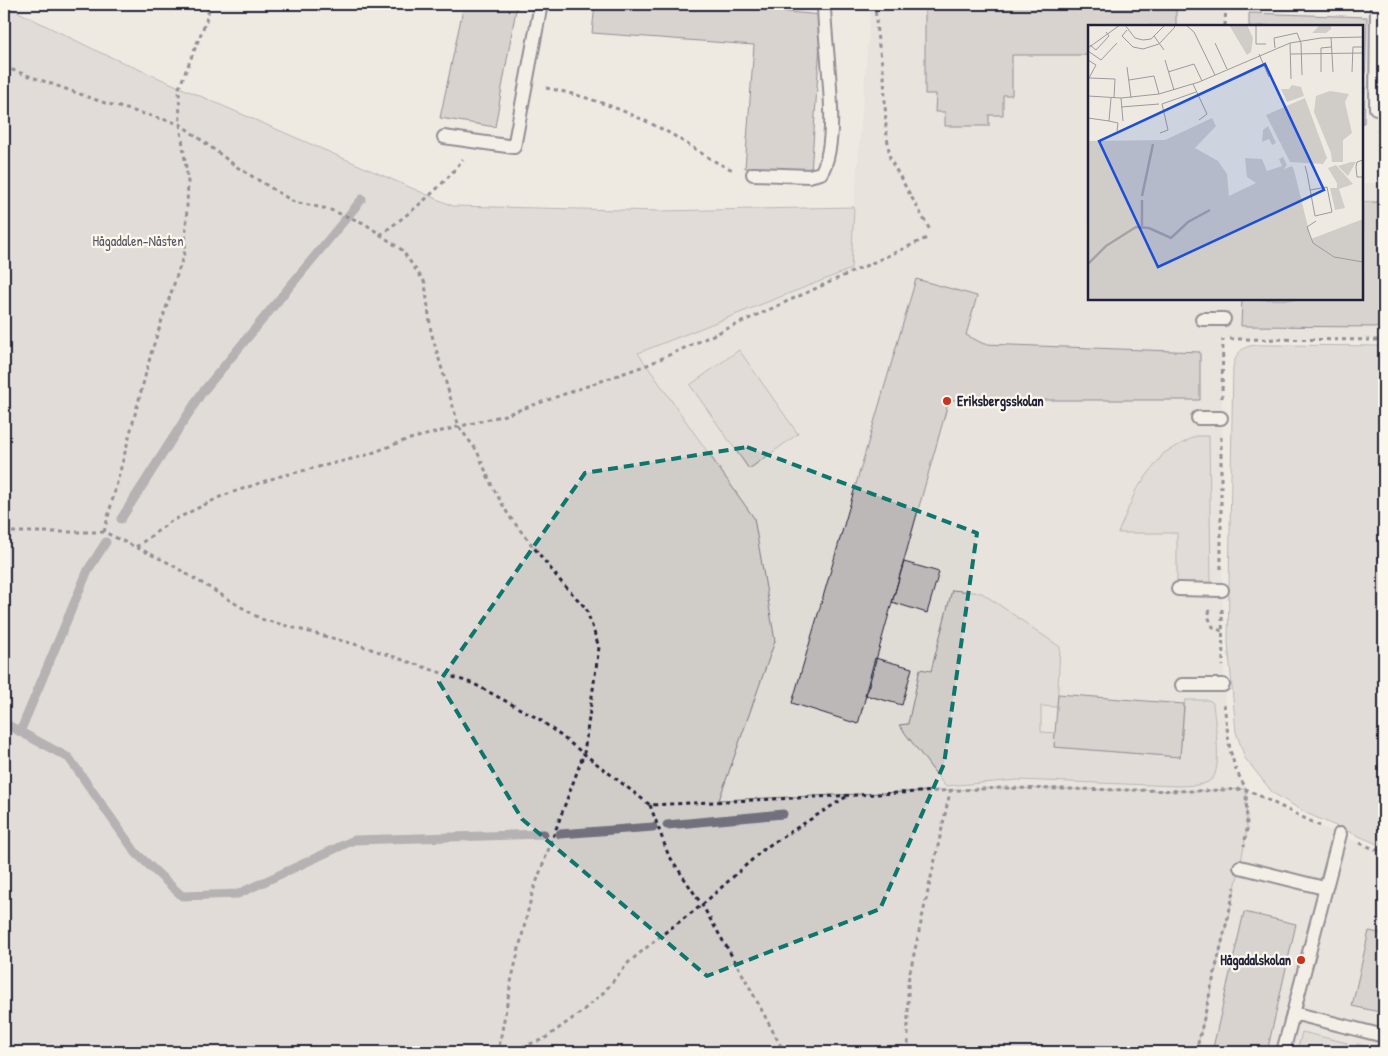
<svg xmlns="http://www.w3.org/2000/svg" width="1388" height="1056" font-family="'Patrick Hand',sans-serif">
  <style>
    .built { fill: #dfdbd5 }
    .green { fill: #d0cdc9; stroke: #797882 }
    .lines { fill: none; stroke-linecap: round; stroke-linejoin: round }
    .stream { stroke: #716f7c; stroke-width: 9 }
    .building { fill: #bcb8b8; stroke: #22223b }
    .service-casing { stroke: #22223b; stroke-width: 16 }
    .path { stroke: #22223b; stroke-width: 3; stroke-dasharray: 4 4; stroke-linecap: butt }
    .service { stroke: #fbf7ec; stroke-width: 12 }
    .marked { fill: none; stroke: #0f766e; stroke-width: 4; stroke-dasharray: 10 6; stroke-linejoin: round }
    .poi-dot { fill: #c8321e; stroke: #fbf7ec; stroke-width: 2 }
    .labels { text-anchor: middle; stroke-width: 4.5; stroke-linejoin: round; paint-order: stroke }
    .park-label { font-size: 14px; fill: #565566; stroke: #fbf7ec }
    .poi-label { font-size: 14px; font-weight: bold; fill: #22223b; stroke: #fbf7ec; text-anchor: start }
    .inset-river { fill: none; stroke: #a6a3a7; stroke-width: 2.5 }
    .inset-road { fill: none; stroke: #9c9a9f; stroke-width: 1 }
    .view { fill: #1d4ed8; fill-opacity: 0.15; stroke: #1d4ed8; stroke-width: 2.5 }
    .inset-edge { fill: none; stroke: #22223b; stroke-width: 2.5 }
  </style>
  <rect width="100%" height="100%" fill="#eeeae2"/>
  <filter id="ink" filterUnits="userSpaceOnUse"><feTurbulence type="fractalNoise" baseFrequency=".02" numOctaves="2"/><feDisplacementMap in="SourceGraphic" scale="10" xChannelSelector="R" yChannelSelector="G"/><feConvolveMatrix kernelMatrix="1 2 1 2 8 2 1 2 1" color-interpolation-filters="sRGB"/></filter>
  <g filter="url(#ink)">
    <path class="built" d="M871,4h355l-1,22h-136v273h273v-116h22v157l-161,-1 -2,183 4,190 5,38 6,20 10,19 50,27 88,37v199h-188l44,-185 6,-78 -527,11 56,-159 -21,-123 -116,-166 213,-83 3,-62z"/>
    <path class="green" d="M4,5l95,47 354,154 208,5 193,-4 -3,62 -213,84 116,165 21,123 -56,159 282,-12 195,3 50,-2 1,40 -7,38 -44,185h-1192z
      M1275,345l109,1v501l-78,-34 -33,-20 -28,-35 -9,-26 -8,-90 5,-275c5,-25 21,-22 42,-22z
      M739,350l59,84 -49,35 -59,-84z
      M1196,436h13l2,149h-34v-52h-59l18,-43 28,-37z
      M952,590l30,3 78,54 -3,60 -16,-1v26l14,1 -1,14 126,10 5,-57h24l4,3c1,16 10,65 -1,76 -8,8 -24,6 -34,7l-160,-6 -73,6 -46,-61 9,-1 12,-55 11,2z
      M1302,1032l45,11 -2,9h-48z
      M1357,1044l27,7v1h-29z"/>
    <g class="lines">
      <path class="stream" d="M121,519l80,-125 161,-195
        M4,723l65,35 67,95 46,43 56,-2 116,-54 190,-6
        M20,732l68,-162 18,-28
        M667,825l116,-11
        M560,834l93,-7"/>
    </g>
    <path class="building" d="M464,4h53l-22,123 -55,-9z
      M595,4h148l-1,4 80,7 -11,158 -66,-5 9,-123 -162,-12z
      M925,4h251v22h-87v29h-77v40h-9v20h-14v11h-44v-14h-10l1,-18h-11z
      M1249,13l118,4 -3,106h-2v-97h-113z
      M1362,202h20l2,125 -143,-1 1,-27h120z
      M916,279l61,17 -11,39 18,9 216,8v48h-251l-91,324 -66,-21z
      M904,562l35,10 -12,41 -35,-11z
      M875,658l37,10 -10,37 -37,-10z
      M1058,694l126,10 -4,53 -126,-10z
      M1244,912l52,12 -19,84 -10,44h-55z
      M1369,931l15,3v79l-32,-7z"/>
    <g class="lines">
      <defs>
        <path id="service" d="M1376,108l1,-104
          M444,137l70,10 27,-143
          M753,174l56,2 12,-3c21,-33 3,-127 3,-169
          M1202,319h22
          M1198,418h23
          M1178,589l44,1
          M1182,685h41
          M1240,867l84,21
          M1293,1013l91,23
          M1283,1052l57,-218"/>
      </defs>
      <use href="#service" class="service-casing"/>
      <path class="path" d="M875,4l2,30 7,41 2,53 4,31 40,71
        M1225,26l1,-22
        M4,67l101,36 75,21 57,43 57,35 34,7 36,14 38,27 23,33 6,49 28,95 18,24 15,35 17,30 53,67 24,25 13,39 -15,106 -52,141 -21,88 -13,70
        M546,88c43,8 87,25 125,46 16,9 47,32 63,36
        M1378,128l1,55
        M380,235c31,-23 60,-45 83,-76
        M1230,339l154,1
        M1222,398l1,-59
        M1221,437v134
        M4,532h100l63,30 94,57 104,28 109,37 65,35 111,86 351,-17 195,3 50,-2 76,38
        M104,532l48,-182 33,-99 3,-69 -8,-58 -1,-36 27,-67 4,-17
        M136,547l34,-25 52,-26 55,-19 87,-21 42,-16 99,-25 142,-50 280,-127
        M1222,609l1,57
        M1210,610l-2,6 5,11 9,4
        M1224,704l6,46 6,20 10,19 1,40 -3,17
        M650,805l18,49 34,51 41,70 41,77
        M1360,843l24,10
        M507,1052l37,-13 36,-26 24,-21 25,-30 34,-28 39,-29 63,-57 84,-53
        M908,1052v-71l42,-189
        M1196,1052l39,-165"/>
      <use href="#service" class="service"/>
    </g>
  </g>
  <path d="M0 0H1388V1056H0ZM747,447l230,86 -33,231 -64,145 -173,67 -185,-157 -83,-137 146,-209z" fill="#eeeae2" fill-opacity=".55" fill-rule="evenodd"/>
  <path class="marked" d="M747,447l230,86 -33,231 -64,145 -173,67 -185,-157 -83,-137 146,-209z"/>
  <g class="poi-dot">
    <circle cx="947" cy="401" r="5"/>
    <circle cx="1301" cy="960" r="5"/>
  </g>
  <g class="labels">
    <g class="park-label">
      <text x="138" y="246">Hågadalen-Nåsten</text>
    </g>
    <g class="poi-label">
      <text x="957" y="406">Eriksbergsskolan</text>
      <text x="1291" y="965" text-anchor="end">Hågadalskolan</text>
    </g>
  </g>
  <g transform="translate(1088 25)">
    <rect width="275" height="275" fill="#eeeae2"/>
    <path d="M141,0h18l6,13 -2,14 -4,3zM232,0h11v4l-5,4h-14zM204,60l9,2 3,9 -17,6 -6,-13h8zM242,66l19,3 -4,8 7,31 -9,7v22h-11l-1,-9 -17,-41 2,-16zM217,73l22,60 -4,6 -33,-2 -24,-47zM124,93l4,8 -21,22 23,13 9,13 2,22 27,-13 -9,-6 -2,-19 17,1 5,12 15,-5 -3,-7 4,-2 4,8 -3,4 8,-3 2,4 17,69 52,-20v81h-275v-159l77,-1zM180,101l8,17 -4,2 -3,-6 -7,3 1,-12zM263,137h5l-8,14 -10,-10zM248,140l17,19 -14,5 6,19 -10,2 -5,-22h7v-5l-9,-15z" fill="#d0cdc9"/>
    <path class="inset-river" d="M54,171l11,-52M54,175v26M0,239l18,-18 30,-19 13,1 22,10 17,-16 22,-12"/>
    <path class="inset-road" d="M37,0l10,13 8,2 8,-1 14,-14M98,0l8,7 21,43M168,0v19h10M39,5l-5,6 11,11 10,2 16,-5 16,-17 -2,-2M66,11l10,14M243,12l2,35M127,18l12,26M202,18l1,36M2,20l6,5 13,-14 -3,-4M0,23l32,-23M187,23l-1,-10 23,-5 4,10 1,32M0,26l13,9 16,-17M171,29l10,23M203,29l72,-1M0,35l8,5 -7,13 26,1 -1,19M77,35l9,30M39,42l4,31M80,47l26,-8 8,17M233,47v-24l10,-1M264,47l1,-25h9M41,55l25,-4 5,18M105,59l14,30 -8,6M0,71l33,2 38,-4 40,-12 91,-39 31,-5 42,-1M33,73l2,23M33,82l38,-3M0,93l21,3 2,-23M21,96l9,2 -1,8M72,108l8,-3 -6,-26 34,-12M275,135l-6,2 -1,5 1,10h6M217,141l2,7 8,43 17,-4 -5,-25 -17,3M228,196l-9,6 6,16 21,14 29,5"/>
    <path class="view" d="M177,39l59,126 -166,77 -59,-126z"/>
    <rect width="275" height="275" class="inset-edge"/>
  </g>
  <rect width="1388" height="1056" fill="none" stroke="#fbf7ec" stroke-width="20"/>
  <rect x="10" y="10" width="1368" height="1036" fill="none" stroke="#22223b" stroke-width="2" filter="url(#ink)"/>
</svg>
